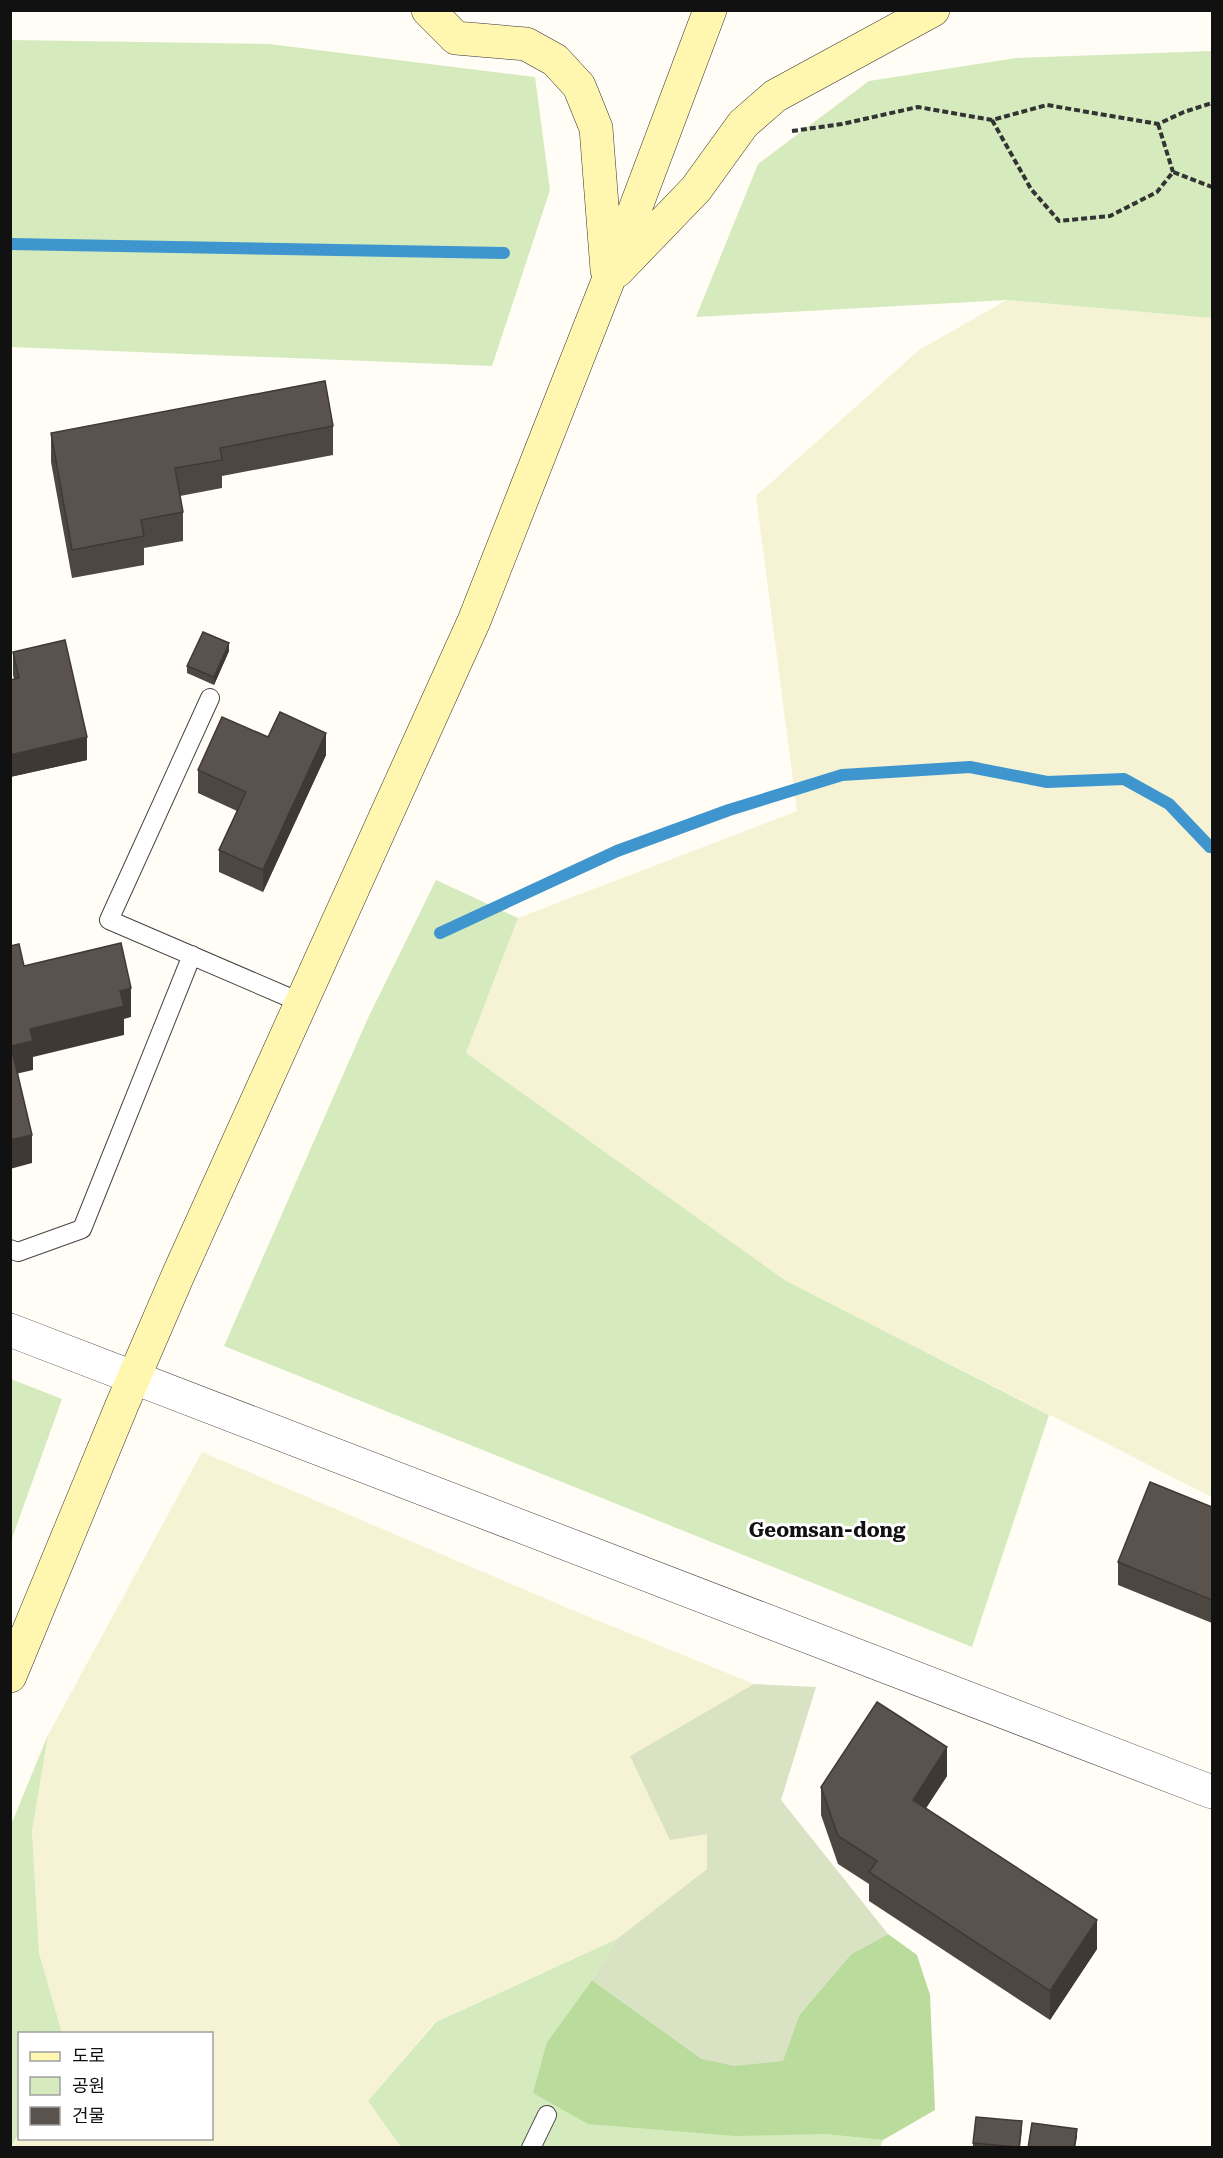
<svg xmlns="http://www.w3.org/2000/svg" width="1223" height="2158" font-family="'Roboto Serif','Noto Sans KR',serif">
  <style>
    .farmland { fill: #f6f3d4 }
    .green { fill: #d5ebbd }
    .forest { fill: #b9dc9c }
    .cemetery { fill: #d9e3c4 }
    .lines { fill: none; stroke-linecap: round; stroke-linejoin: round }
    .stream { stroke: #3f96cf; stroke-width: 12 }
    .lane-casing { stroke: #444; stroke-width: 20 }
    .street-casing { stroke: #444; stroke-width: 34 }
    .secondary-casing { stroke: #333; stroke-width: 34 }
    .path { stroke: #333; stroke-width: 4; stroke-dasharray: 6 3; stroke-linecap: butt }
    .lane { stroke: #fff; stroke-width: 18 }
    .street { stroke: #fff; stroke-width: 33 }
    .secondary { stroke: #fff6b0; stroke-width: 33 }
    .wall { fill: #4d4742 }
    .shaded-wall { fill: #3f3936 }
    .building { fill: #5a524d; stroke: #3f3936; stroke-width: 1.5 }
    .labels { text-anchor: middle; stroke-width: 6; stroke-linejoin: round; paint-order: stroke }
    .quarter-label { font-size: 20px; font-weight: bold; fill: #111; stroke: #fff }
  </style>
  <rect width="100%" height="100%" fill="#fffdf5"/>
  <path class="farmland" d="M1007,300l205,18v1179l-427,-216 -319,-228 52,-135 279,-107 -41,-315 163,-146z
    M202,1452l368,157 184,75 -124,72 77,78v35l-90,70 -182,83 -67,79 33,46 -389,1 7,-14 1,4h192v-104l-150,-1 -23,-80 -7,-122 16,-96z"/>
  <path class="green" d="M11,40l258,4 266,33 15,113 -58,176 -481,-19z
    M1212,51v267l-205,-18 -311,17 62,-153 111,-83 147,-23z
    M436,880l82,38 -52,135 320,228 263,134 -77,232 -748,-301 144,-328z
    M11,1379l51,20 -51,142z
    M48,1735l-16,96 7,122 23,80 -42,1 -1,100 -8,13v-322z
    M617,1939l-25,41 -45,62 277,92 59,6 -3,8 -479,-1 -33,-46 68,-79z"/>
  <path class="forest" d="M888,1934l29,21 13,40 5,115 -52,30 -59,-6 -88,2 -148,-12 -55,-31 14,-51 45,-62 110,79 81,1 16,-45 52,-61z"/>
  <path class="cemetery" d="M754,1684l62,3 -35,113 107,134 -37,20 -52,61 -16,46 -49,5 -32,-7 -110,-79 25,-41 90,-70v-35l-37,6 -40,-84z"/>
  <g class="lines">
    <path class="stream" d="M10,244l494,9
      M440,933l177,-82 112,-41 113,-35 128,-8 77,15 77,-3 45,25 41,43h2"/>
    <defs>
      <path id="lane" d="M210,698l-101,222 193,83
        M10,1249l8,3 64,-23 110,-274
        M531,2148l16,-33"/>
      <path id="street" d="M10,1330l1202,462"/>
      <path id="secondary" d="M428,10l28,28 70,6 29,16 24,26 17,42 11,142
        M617,271l79,-82 47,-65 32,-28 158,-86
        M10,1676l112,-271 57,-132 295,-652 134,-340 102,-271"/>
    </defs>
    <use href="#lane" class="lane-casing"/>
    <use href="#street" class="street-casing"/>
    <use href="#secondary" class="secondary-casing"/>
    <path class="path" d="M992,120l39,69 28,32 51,-5 47,-24 16,-20 39,15
      M1158,124l15,48
      M792,131l50,-7 76,-17 74,13 55,-15 111,19 26,-12 28,-9"/>
    <use href="#lane" class="lane"/>
    <use href="#street" class="street"/>
    <use href="#secondary" class="secondary"/>
  </g>
  <path class="wall" d="M333,426v29l-111,21v12l-42,8 3,16v29l-39,7v17l-72,13 -21,-116v-29z
    M229,651l-15,34 -27,-12v-7z
    M13,652l74,108 -77,17v-97l4,-1 -1,-4z
    M268,737l58,18 -63,137 -44,-20v-22l18,-39 -39,-18v-23z
    M1212,1507v116l-94,-38v-23z
    M947,1776l-21,32 171,141 -47,71 -181,-119v-17l-31,-20 -17,-49v-28z
    M1022,2129l-2,19h-47v-5z"/>
  <path class="shaded-wall" d="M229,643v8l-15,34v-8z
    M326,733v22l-63,137v-22z
    M87,737v23l-77,17v-22z
    M131,988v29l-7,2v16l-91,22v13l-22,5v-29l19,-17 90,-38z
    M32,1135v28l-22,6v-29z
    M947,1747v29l-34,52v-28z
    M1097,1920v29l-47,71v-29z
    M1077,2129v8l-2,11h-1z"/>
  <path class="building" d="M325,381l8,45 -113,22 2,12 -47,8 8,44 -42,8 3,16 -72,14 -21,-117z
    M203,632l26,11 -15,34 -27,-11z
    M65,640l22,97 -77,18v-75l9,-2 -6,-26z
    M280,712l46,21 -63,137 -44,-20 27,-58 -48,-22 24,-53 46,20z
    M121,943l10,45 -11,3 4,15 -94,23 3,12 -22,5 21,89 -22,5v-194l9,-2 5,22z
    M1150,1482l62,25v93l-94,-38z
    M877,1702l70,45 -34,53 184,120 -47,71 -181,-119 8,-11 -39,-25 -17,-49z
    M976,2117l46,4 -3,26 -46,-4z
    M1032,2123l45,6 -3,19h-46z"/>
  <g class="labels">
    <g class="quarter-label">
      <text x="827" y="1537">Geomsan-dong</text>
    </g>
  </g>
  <rect width="1223" height="2158" fill="none" stroke="#111111" stroke-width="24"/>
  <rect x="18" y="2032" width="195" height="108" fill="#ffffff" stroke="#a0a0a0" stroke-width="1.5"/>
  <rect x="30" y="2052" width="30" height="9" fill="#fff6b0" stroke="#a0a0a0" stroke-width="1.5"/>
  <text x="72" y="2062" font-size="18" fill="#111111">도로</text>
  <rect x="30" y="2077" width="30" height="18" fill="#d5ebbd" stroke="#a0a0a0" stroke-width="1.5"/>
  <text x="72" y="2092" font-size="18" fill="#111111">공원</text>
  <rect x="30" y="2107" width="30" height="18" fill="#5a524d" stroke="#a0a0a0" stroke-width="1.5"/>
  <text x="72" y="2122" font-size="18" fill="#111111">건물</text>
</svg>
